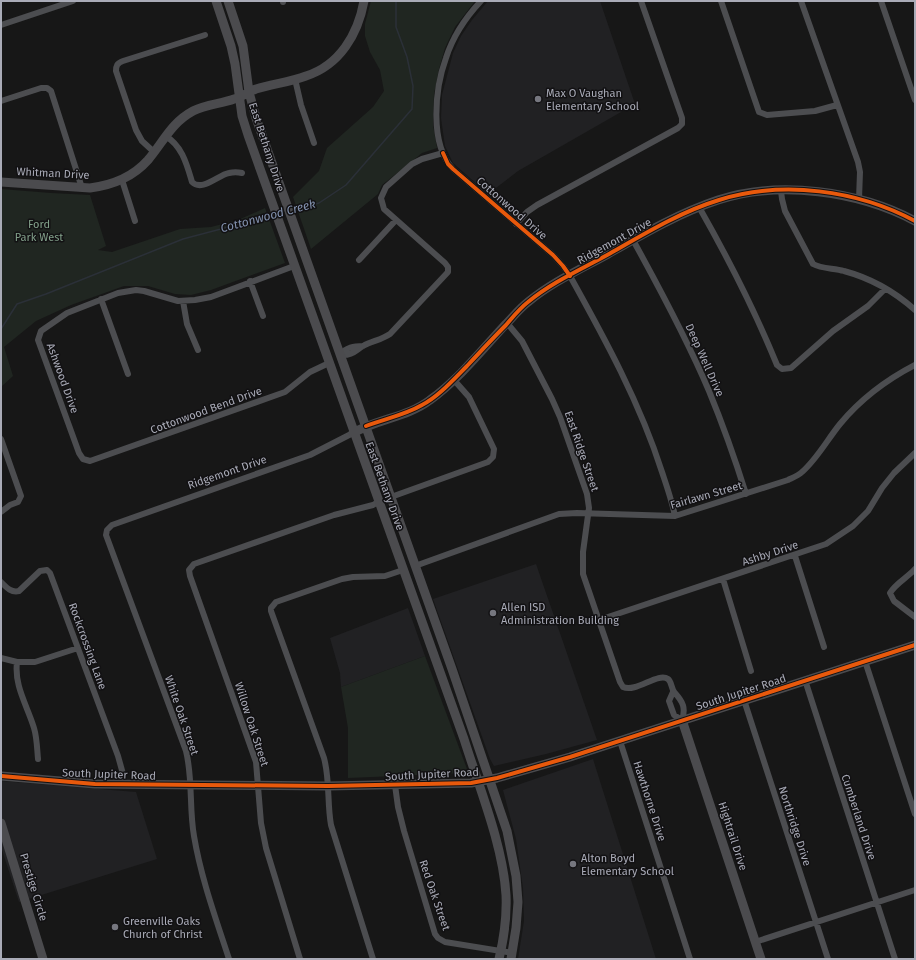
<svg xmlns="http://www.w3.org/2000/svg" width="916" height="960" font-family="'Fira Sans',sans-serif">
  <style>
    .built { fill: #212123 }
    .green { fill: #202621 }
    .lines { fill: none; stroke-linecap: round; stroke-linejoin: round }
    .stream { stroke: #2b3038; stroke-width: 1.5 }
    .street { stroke: #4c4d50; stroke-width: 6 }
    .secondary { stroke: #4b4b4e; stroke-width: 9 }
    .cycleway-casing { stroke: #121113; stroke-width: 6 }
    .cycleway { stroke: #e8590c; stroke-width: 4 }
    .poi-dot { fill: #76777f; stroke: #121113; stroke-width: 1.5 }
    .labels { text-anchor: middle; stroke-width: 3; stroke-linejoin: round; paint-order: stroke }
    .poi-label { font-size: 11px; fill: #a9abb7; stroke: #121113; text-anchor: start }
    .street-label { font-size: 11px; fill: #a9abb7; stroke: #121113 }
    .park-label { font-size: 11px; fill: #82a08a; stroke: #121113 }
    .water-label { font-size: 12px; font-style: italic; fill: #8392af; stroke: #121113 }
  </style>
  <rect width="100%" height="100%" fill="#171717"/>
  <path class="built" d="M488,1h112l35,103 -117,67 -30,23 -35,-31 -8,-17 -4,-28 1,-23 11,-42 8,-17 11,-16z
    M536,564l61,176 -51,14 -52,12 -4,-7 -57,-160z
    M408,608l17,48 -84,31 -1,-14 -10,-35z
    M593,759l63,200h-138l6,-38 -1,-33 -7,-49 -13,-49z
    M1,781l135,11 21,67 -138,43 -18,-55z"/>
  <path class="green" d="M371,1h104l-20,26 -10,21 -6,21 -5,25 -1,31 4,23 -15,5 -11,9 -29,23 -4,9 -67,55 -18,-52 26,-26 8,-23 46,-41 11,-16 -4,-21 -10,-18 -5,-16v-12z
    M1,189l50,4 39,2 16,51 -8,4 14,2 68,-23 31,-2 27,-7 27,-12 20,55 -74,27 -20,5 -16,-1 -27,-8h-24l-53,19 -35,16 -32,26 9,29 -12,11z
    M425,656l42,113 -2,4 -117,5v-50l-7,-41z"/>
  <g class="lines">
    <path class="stream" d="M293,210l26,-7 27,-18 66,-76 1,-23 -6,-29 -11,-30v-26
      M1,329l16,-25 29,-10 137,-55 91,-24"/>
    <path class="street" d="M481,1c-15,16 -28,35 -35,57 -11,30 -17,86 7,111l100,86 10,11 7,10c35,63 70,127 92,196 5,15 10,29 13,44
      M721,1l38,111 8,3 48,-4 22,-6
      M801,1l57,161 2,10 -1,27
      M881,1l34,99
      M283,2v-1
      M1,25l72,-24
      M295,79l6,26 13,38
      M1,101l40,-13h6l4,3 31,97
      M165,136c17,9 22,29 27,46 10,10 26,-7 37,-9 4,-1 9,-1 13,0
      M154,152l-12,-11 -6,-11 -20,-59c0,-5 1,-8 7,-10l82,-26
      M122,180l13,41
      M781,191l1,8 3,12 28,53c9,5 21,4 31,7 26,7 51,21 71,39
      M699,207c29,51 56,104 78,158l5,4 9,-1 42,-37 35,-25 17,-17
      M516,224l11,-12 10,-7 141,-77 4,-4v-6l-41,-117
      M633,240c27,49 54,99 76,151 14,34 26,68 37,103
      M359,260l37,-40
      M294,266l-83,31 -16,3 -17,1 -34,-10 -8,-1 -18,3 -51,20 -26,18 -3,9 41,113 4,6 7,2 195,-69 25,-20 19,-9
      M250,281l13,35
      M101,299l27,75
      M183,301l4,23 11,26
      M507,323l15,18 30,58 8,18 27,77 2,14 -6,44v22l37,108 3,5c13,6 35,-15 45,-8 4,3 3,10 7,14 8,9 11,15 7,27l-8,-5 -5,-14 4,-9
      M363,346c-9,0 -17,1 -23,9 12,1 15,-4 23,-9 9,-5 18,-6 27,-12l58,-62v-5l-3,-4 -61,-54 -3,-11 5,-11 26,-23 10,-5 21,-6
      M1,439l20,57 -3,6 -8,3 -9,7
      M391,497l97,-35 5,-5 1,-8 -25,-52 -15,-17
      M795,556l29,91
      M415,566l144,-52 18,-1 98,3 113,-36c4,-2 10,-4 14,-8 15,-13 25,-32 38,-48 20,-24 48,-45 75,-59
      M915,569c-8,9 -19,14 -25,24l4,8 21,16
      M723,579l28,92
      M1,582c5,5 10,11 18,9l21,-20 7,-1 3,3 68,183 5,18v11
      M599,620l227,-76 27,-18 15,-15 14,-23 12,-15 21,-20
      M1,658l16,4h18l43,-14
      M865,661l50,153
      M17,662c-3,24 10,43 17,66 3,10 3,20 4,31
      M805,680l90,279
      M744,700l84,259
      M620,741l70,218
      M395,785l3,22 6,24 31,103 3,4 7,4 68,11
      M755,942l160,-52
      M229,959c-13,-40 -28,-81 -35,-123 -5,-28 -1,-57 -8,-85l-80,-216 1,-5 5,-5 198,-70 43,-22
      M300,959l-34,-111 -5,-25 -5,-61 -66,-186 -1,-6 5,-6 140,-49 39,-10 5,-3
      M373,959l-42,-134c-4,-22 -1,-45 -7,-67l-53,-147v-3l5,-6 66,-23 11,-2 32,-1 18,-6"/>
    <path class="secondary" d="M216,1l15,45 4,18 7,52 6,19 216,604c15,48 39,106 42,156 1,22 -2,43 -7,64
      M228,1l15,45 6,46 7,26 196,551 55,162 9,45 2,26 -2,26 -5,31
      M1,182l89,6c23,-3 43,-11 58,-28 16,-19 23,-37 45,-49 13,-7 28,-7 41,-12 7,-2 14,-7 22,-10 16,-5 34,-7 50,-13 34,-11 52,-42 58,-75
      M353,433c24,-14 55,-16 77,-33 28,-20 52,-50 75,-75 8,-8 14,-16 23,-23 24,-20 53,-33 80,-48 35,-20 71,-41 110,-54 61,-20 141,-9 197,21
      M682,720l79,239
      M1,776l94,8 233,2 143,-3 26,-5 73,-21 345,-112
      M1,823l42,136"/>
    <defs>
      <path id="cycleway" d="M443,153l5,11 5,5 100,86 10,11 7,10
        M366,426c18,-7 39,-11 56,-21 17,-9 31,-25 45,-39 13,-14 26,-28 39,-41 7,-8 13,-16 22,-23 24,-20 54,-33 81,-48 35,-20 71,-42 110,-54 64,-20 138,-10 196,21
        M1,776l94,8 233,2 143,-3 26,-5 73,-21 345,-112"/>
    </defs>
    <use href="#cycleway" class="cycleway-casing"/>
    <use href="#cycleway" class="cycleway"/>
  </g>
  <g class="poi-dot">
    <circle cx="538" cy="99" r="4"/>
    <circle cx="493" cy="613" r="4"/>
    <circle cx="573" cy="864" r="4"/>
    <circle cx="115" cy="927" r="4"/>
  </g>
  <g class="labels">
    <g class="poi-label">
      <text x="546" y="97">Max O Vaughan<tspan x="546" dy="13">Elementary School</tspan></text>
      <text x="501" y="611">Allen ISD<tspan x="501" dy="13">Administration Building</tspan></text>
      <text x="581" y="862">Alton Boyd<tspan x="581" dy="13">Elementary School</tspan></text>
      <text x="123" y="925">Greenville Oaks<tspan x="123" dy="13">Church of Christ</tspan></text>
    </g>
    <g class="street-label">
      <text transform="translate(267 147) rotate(72)" y="4">East Bethany Drive</text>
      <text transform="translate(53 173) rotate(3)" y="4">Whitman Drive</text>
      <text transform="translate(512 208) rotate(41)" y="4">Cottonwood Drive</text>
      <text transform="translate(614 241) rotate(-29)" y="4">Ridgemont Drive</text>
      <text transform="translate(705 360) rotate(66)" y="4">Deep Well Drive</text>
      <text transform="translate(63 378) rotate(70)" y="4">Ashwood Drive</text>
      <text transform="translate(206 410) rotate(-20)" y="4">Cottonwood Bend Drive</text>
      <text transform="translate(582 451) rotate(71)" y="4">East Ridge Street</text>
      <text transform="translate(227 472) rotate(-19)" y="4">Ridgemont Drive</text>
      <text transform="translate(385 486) rotate(70)" y="4">East Bethany Drive</text>
      <text transform="translate(706 495) rotate(-16)" y="4">Fairlawn Street</text>
      <text transform="translate(770 553) rotate(-18)" y="4">Ashby Drive</text>
      <text transform="translate(88 646) rotate(70)" y="4">Rockcrossing Lane</text>
      <text transform="translate(741 692) rotate(-18)" y="4">South Jupiter Road</text>
      <text transform="translate(182 715) rotate(71)" y="4">White Oak Street</text>
      <text transform="translate(252 724) rotate(72)" y="4">Willow Oak Street</text>
      <text transform="translate(109 774) rotate(2)" y="4">South Jupiter Road</text>
      <text transform="translate(432 774) rotate(-3)" y="4">South Jupiter Road</text>
      <text transform="translate(650 801) rotate(72)" y="4">Hawthorne Drive</text>
      <text transform="translate(859 817) rotate(72)" y="4">Cumberland Drive</text>
      <text transform="translate(795 826) rotate(72)" y="4">Northridge Drive</text>
      <text transform="translate(733 836) rotate(72)" y="4">Hightrail Drive</text>
      <text transform="translate(34 887) rotate(73)" y="4">Prestige Circle</text>
      <text transform="translate(435 895) rotate(71)" y="4">Red Oak Street</text>
    </g>
    <g class="park-label">
      <text x="39" y="228">Ford<tspan x="39" dy="13">Park West</tspan></text>
    </g>
    <g class="water-label">
      <text transform="translate(268 216) rotate(-15)" y="4">Cottonwood Creek</text>
    </g>
  </g>
  <rect width="916" height="960" fill="none" stroke="#a9abb7" stroke-width="4"/>
</svg>
